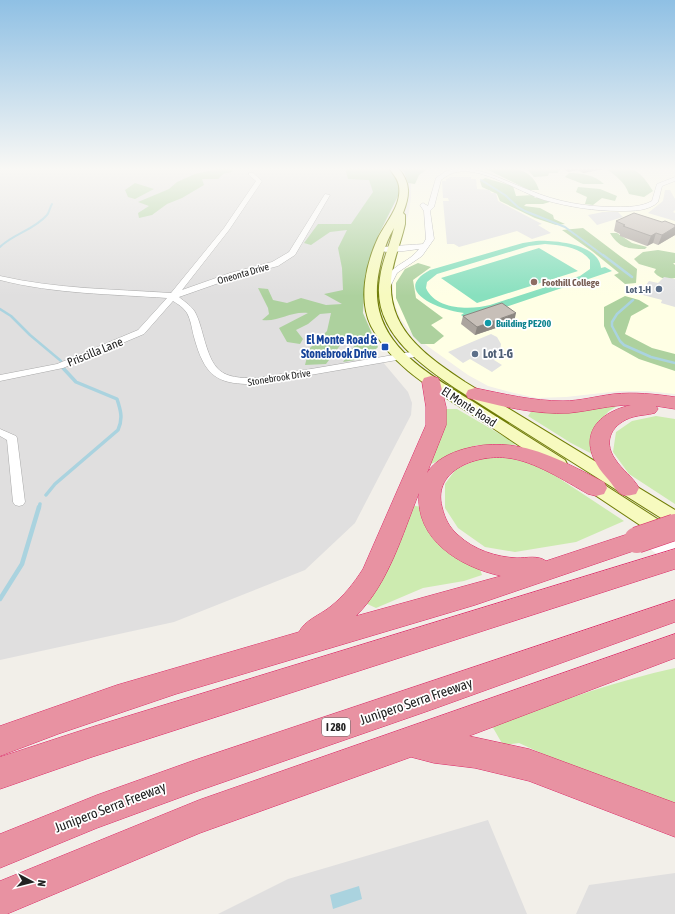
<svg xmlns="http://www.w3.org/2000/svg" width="675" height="914" font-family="'Asap Condensed',sans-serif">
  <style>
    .residential { fill: #e0dfdf }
    .education { fill: #ffffe5 }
    .grass { fill: #cdebb0 }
    .forest { fill: #add19e }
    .pitch { fill: #88e0be; fill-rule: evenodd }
    .parking { fill: #e2e2e2 }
    .water { fill: #aad3df }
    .pier { fill: #fff }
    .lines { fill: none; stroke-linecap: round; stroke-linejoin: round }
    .stream-far3 { stroke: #aad3df; stroke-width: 2 }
    .stream-far2 { stroke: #aad3df; stroke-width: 2.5 }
    .stream-far1 { stroke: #aad3df; stroke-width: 3.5 }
    .stream { stroke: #aad3df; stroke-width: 4.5 }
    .street-casing { stroke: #a9a9a9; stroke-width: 1 }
    .secondary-casing { stroke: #707d05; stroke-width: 2 }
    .highway-casing { stroke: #dc2a67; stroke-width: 1 }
    .street { fill: #fff; fill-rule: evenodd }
    .secondary { fill: #f7fabf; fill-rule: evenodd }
    .highway { fill: #e892a2; fill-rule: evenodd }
    .highway-bridge-casing { stroke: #dc2a67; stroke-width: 27; stroke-linecap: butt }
    .highway-bridge { stroke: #e892a2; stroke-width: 26 }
    .wall { fill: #aba49e }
    .shaded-wall { fill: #8b8681 }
    .building { fill: #c7bfb8; stroke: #8b8681 }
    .education-dot { fill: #8d6e63; stroke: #fff; stroke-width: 1.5 }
    .service-dot { fill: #5c6f8a; stroke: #fff; stroke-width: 1.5 }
    .culture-dot { fill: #0f9aa8; stroke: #fff; stroke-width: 1.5 }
    .transit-dot { fill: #1a4fb4; stroke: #fff; stroke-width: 1.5 }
    .labels { text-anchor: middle; stroke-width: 3.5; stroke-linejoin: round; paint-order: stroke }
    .far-street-label { font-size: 10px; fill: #222; stroke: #fff }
    .far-education-label { font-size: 10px; font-weight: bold; fill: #785e54; stroke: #fff; text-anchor: start }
    .far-service-label { font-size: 10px; font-weight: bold; fill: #4e5e75; stroke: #fff; text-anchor: end }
    .far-culture-label { font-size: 10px; font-weight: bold; fill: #0d838f; stroke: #fff; text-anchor: start }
    .shield { fill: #fff; stroke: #646464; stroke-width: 1 }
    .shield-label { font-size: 11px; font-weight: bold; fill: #222 }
    .transit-label { font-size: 12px; font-weight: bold; fill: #164399; stroke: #fff; text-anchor: end }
    .street-label { font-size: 12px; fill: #222; stroke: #fff }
    .service-label { font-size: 12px; font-weight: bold; fill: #4e5e75; stroke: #fff; text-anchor: start }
    .near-street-label { font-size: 14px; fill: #222; stroke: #fff }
  </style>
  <rect width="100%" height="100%" fill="#f2efe9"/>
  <path class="residential" d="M0,168h381l-15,57 -8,89 13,34 37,44 4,11 -1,12 -56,108 -50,47 -131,52 -174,38z
    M488,820l39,94h-309l70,-35z
    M675,873v41h-99l13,-29z"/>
  <path class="education" d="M402,168h273v226l-28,-3h-27l-54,6 -29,1 -23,-5 -26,-7 -20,-11 -42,-30 -16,-14 -10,-13 -7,-19v-35l16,-52 2,-15v-13l-5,-12z"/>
  <path class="grass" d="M622,403l-13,8 -14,15 3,26 -2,4 -25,-13 -43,-27 5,-7z
    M446,409h11l60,35 -12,2 -28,-1 -51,21z
    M656,416l19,3v85l-46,-30 -16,-22 3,-20 16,-11z
    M507,457l35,10 82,54 -48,21 -61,10 -30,-5 -27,-19 -13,-20v-24l11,-15 25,-11z
    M408,505l15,2 53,51 6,17 -18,6 -41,7 -47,20 -13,-6z
    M675,668v142l-42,-15 -114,-52 -16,2 -11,-19c60,-22 120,-44 183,-58z"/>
  <path class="forest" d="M233,168l-1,4 -9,2 -5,5h-16l2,6 -22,13 -15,6 -15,11 -13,3 -1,-5 11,-7 -11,-4 31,-13 8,-7 18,-8 21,-5z
    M345,168h44l7,5 6,15 -24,48 -13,40 -2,37 15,34 -11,11 -24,4 14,-20 -9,-7 -22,29 -21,1 4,-16 18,-18 4,-18 -11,1 -12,10 -12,6 7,9 -3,5 -13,-2 -8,-14 29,-15c-18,-2 -28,9 -46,7l7,-6 -1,-6 -10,-20 10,1 5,11 14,3 14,-5 25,7 16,-1 -18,-10 19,-4 -1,-22 -4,-20 9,-18 -17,2 -19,13 -7,-2 14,-19h33l22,-32 -4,-12 -21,-1z
    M399,168h30l-10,7 -4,9 -7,-1 -4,-11z
    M484,168c22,0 47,-4 55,22h-10z
    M526,168h30l3,2 -1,3h-9l-1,3 -14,1z
    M605,168c29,0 32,-2 48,23l-9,6 -15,-3c-5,-13 -13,-18 -24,-26z
    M569,173c12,0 26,2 35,11h-21l-18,-7z
    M485,178l28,8 3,10 17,-1 2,3h8l10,3 -10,3h-17l-2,2 16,2 13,7 1,4 11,5 -9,1 -21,-7 -35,-17 -3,-7 -15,-7 -2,-6z
    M135,183l19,6 -19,10 -7,-2 -3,-7z
    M578,187l22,2 17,7 -2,5 -13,-3 -9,7 -8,-1 2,-7 -11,-5z
    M583,228l54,41 -1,14 -11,1 -11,-9 5,-2 -27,-22 -30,-21z
    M610,233h7l15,10 15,4 -2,2c-17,0 -26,-1 -35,-16z
    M658,250l17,3v10h-2l2,2v13c-9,2 -15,1 -21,-6l2,-3 -17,-5 -5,-5 9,-7z
    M418,263l13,4 -18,13 3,18 27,20 -12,7 13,11 -10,8h-13l-8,-8 -17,-38v-15l9,-14z
    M625,296l14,4 10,6 -18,10 -6,18 27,14 23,6v17l-36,-12 -27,-15 -8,-18v-19z"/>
  <path class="pitch" d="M536,241c18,-1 63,3 65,27l4,-1 7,4 -145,49 -6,-5 3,-2c-20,-2 -75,-21 -34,-43l93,-27zM545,244c16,1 35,3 45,16v9l-10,7 -90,29c-19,5 -55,5 -64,-17l1,-6 10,-8 92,-28z
    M539,248l39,23 -101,32 -36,-25z"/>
  <path class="parking" d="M450,177h21v2h5l1,10 13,1 1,3h5l2,8 44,23 -4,1 13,8 -19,6 -15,-8 -58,16 -5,-3h-7l-4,-43h6l-1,-3h-5l-1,-17h4v-2l3,-1z
    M665,190h5l5,9v11l-2,2 2,1v8l-27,-8 15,-12z
    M603,212h15l5,5 -26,8 -9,-10z
    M664,277l11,2v28l-14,-4 1,-3 -23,-6 10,-13 9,2z
    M491,334l6,3 4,7 -2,12 -5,4 8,5 -10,7 -22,-13 -7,4 -15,-11z"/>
  <path class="water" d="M359,886l3,13 -29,10 -3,-14z"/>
  <path class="pier" d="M675,519v48l-46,-33z"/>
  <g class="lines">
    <path class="stream-far3" d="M481,180l24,15 13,12 7,4 40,16 39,29
      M0,247c13,-13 34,-17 47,-32 2,-2 3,-8 5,-11"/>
    <path class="stream-far2" d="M603,255l29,22
      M633,300l-16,14 -5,8v4l8,15 4,4 27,12 24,6
      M0,309l11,7 19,19 31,26"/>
    <path class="stream-far1" d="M46,495l9,-11 63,-54c5,-11 3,-19 -1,-31l-41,-17 -13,-14
      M39,508l1,-4"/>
    <path class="stream" d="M0,599l22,-35 17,-57"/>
    <defs>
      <path id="street" d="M459,168c26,1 46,13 70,22 28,12 57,17 87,17 12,0 25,0 36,-6l5,-17 18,-7v4l-13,5 -4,16c-9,9 -25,9 -38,9 -26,0 -50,-4 -76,-11 -25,-8 -61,-33 -87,-28 -6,1 -11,4 -16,8l-7,27 -4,4 4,28 -12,17 -25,17 -8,16h-6l-1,-2c8,-24 25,-22 37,-38 -10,1 -35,6 -43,0 4,-3 39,-4 47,-5l3,-5 -2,-28 -4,-6 3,-2 5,3 8,-28 10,-7z
        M249,173h4l9,8 -33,49 -47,60 48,-17 42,-11 17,-10 36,-58 5,1 -35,60 -17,11 -42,11 -57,20c6,5 14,10 17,17 3,6 5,14 7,21 10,36 16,44 55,43l159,-27 3,1 2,2 -2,2 -162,28c-41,1 -53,-7 -64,-47 -2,-7 -3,-17 -7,-24 -3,-5 -9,-9 -14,-12l-29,33 -81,34 -63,13v-6l57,-11 81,-34 29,-32c-56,-4 -112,-4 -167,-18v-4c56,13 113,13 171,17l53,-65 32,-47 -7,-6z
        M0,429l16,7 1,2 8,64 -2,3 -4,1 -4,-1 -2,-3 -6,-62 -7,-4z"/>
      <path id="secondary" d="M389,168h9c13,15 12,27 5,45l2,2v9c-4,19 -13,38 -14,57 -3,50 37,76 74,101l210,128v15l-6,-2 -214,-135c-37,-25 -84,-59 -75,-110 2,-17 10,-33 14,-50 -8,13 -12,28 -15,43 -14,69 44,99 93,130 31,20 62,39 93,59l2,4 -2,4 -6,2 -6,-2c-28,-18 -55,-37 -83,-55 -37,-24 -78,-46 -99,-87 -13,-27 -5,-62 7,-88 8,-16 24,-33 21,-52 -1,-7 -6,-12 -10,-18z
        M586,475l6,2 81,52 2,3 -2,7 -6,2 -6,-2 -81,-54 -2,-4 2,-4z"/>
      <path id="highway" d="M431,376l7,2 2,4 6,25v18l-19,48c8,-13 23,-20 37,-24 53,-15 94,10 140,33l3,6 -3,6 -8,2 -8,-2c-23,-13 -54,-33 -80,-36 -29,-4 -76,11 -66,49 3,12 7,20 16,28 16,15 38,22 59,23 10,0 21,-3 29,3l91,-30 8,2 4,7 -4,7 -170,58 -299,89 -118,40 -58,22v-30l117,-41 182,-53c6,-12 21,-17 31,-25 14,-11 24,-24 33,-38l63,-144v-18l-4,-25 2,-4zM419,493c-4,47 41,74 82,83l-145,40c33,-33 46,-81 63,-123z
        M475,388c29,6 58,13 88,13 17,0 34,-5 51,-7 20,-2 41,0 61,3v12l-19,-3 2,3 -3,4c-7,2 -15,2 -22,4 -20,6 -31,23 -18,42 7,11 18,18 24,29l-3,6c-5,1 -10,3 -15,0 -5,-3 -10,-12 -14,-16 -30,-33 -19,-63 24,-73 -21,0 -41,6 -62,8 -33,2 -68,-7 -101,-15l-2,-4 2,-4z
        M675,549v20l-583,188 -92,32v-32l92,-30z
        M675,600v22l-247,89 -233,81 -98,36 -97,40v-34l97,-39 98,-35z
        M675,634v24l-206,78 60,13 146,54v34l-146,-56 -54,-13 -41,-5 -23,-6 -211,76 -193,81h-7v-33l199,-81z"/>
    </defs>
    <use href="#street" class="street-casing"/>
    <use href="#secondary" class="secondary-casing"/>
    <use href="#highway" class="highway-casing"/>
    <use href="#street" class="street"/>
    <use href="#secondary" class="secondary"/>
    <use href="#highway" class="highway"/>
    <defs>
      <path id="highway-bridge" d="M637,540l38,-13"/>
    </defs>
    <use href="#highway-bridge" class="highway-bridge-casing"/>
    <use href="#highway-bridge" class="highway-bridge"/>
  </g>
  <path class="wall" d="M555,168h50l-1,1 -21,4 -6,-3 -9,2 -5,-3 -5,1z
    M616,221l46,1 13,3v10l-17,10 -5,-2 -6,3 -27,-10v-2l-6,-3z
    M463,316l51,6 -39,13 -14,-11z"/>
  <path class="shaded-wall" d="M558,168h5v1l-5,1z
    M569,168h9l-1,2 -9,2z
    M584,168h21l-1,1 -21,4z
    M675,227v8l-17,10 4,-10z
    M656,233l-3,10 -6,3 4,-10z
    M516,313l-2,9 -39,13 2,-8z"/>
  <path class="building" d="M634,213l28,9 3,-1 10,4v2l-13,8 -6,-2 -5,3 -28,-10 2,-1 -9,-4z
    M502,303l14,10 -39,14 -14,-11z"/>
  <linearGradient id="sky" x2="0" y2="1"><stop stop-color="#8fc0e4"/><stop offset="0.57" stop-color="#f9f8f5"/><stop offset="1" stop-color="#f9f8f5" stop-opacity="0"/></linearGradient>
  <rect width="675" height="296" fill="url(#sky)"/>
  <circle class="education-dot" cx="534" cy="282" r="4"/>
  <g class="service-dot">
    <circle cx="659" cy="289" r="4"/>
    <circle cx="475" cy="354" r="4"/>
  </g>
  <circle class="culture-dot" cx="488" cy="323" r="4"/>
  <rect class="transit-dot" x="381" y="343" width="8" height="8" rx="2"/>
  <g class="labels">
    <g class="far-street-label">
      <text transform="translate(243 273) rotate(-16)" y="4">Oneonta Drive</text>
      <text transform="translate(279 377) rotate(-9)" y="4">Stonebrook Drive</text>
    </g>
    <g class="far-education-label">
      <text x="542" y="286">Foothill College</text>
    </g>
    <g class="far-service-label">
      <text x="651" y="293">Lot 1-H</text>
    </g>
    <g class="far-culture-label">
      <text x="496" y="327">Building PE200</text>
    </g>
    <rect class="shield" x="322" y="718" width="28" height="18" rx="3"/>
    <g class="shield-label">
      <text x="336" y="731">I 280</text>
    </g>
    <g class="transit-label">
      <text x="377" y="344">El Monte Road &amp;<tspan x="377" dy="14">Stonebrook Drive</tspan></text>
    </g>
    <g class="street-label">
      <text transform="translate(95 352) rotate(-22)" y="4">Priscilla Lane</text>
      <text transform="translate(469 407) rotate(33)" y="4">El Monte Road</text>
    </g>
    <g class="service-label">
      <text x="483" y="358">Lot 1-G</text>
    </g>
    <g class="near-street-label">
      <text transform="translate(416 701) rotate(-19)" y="5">Junipero Serra Freeway</text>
      <text transform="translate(110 807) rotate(-21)" y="5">Junipero Serra Freeway</text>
    </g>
  </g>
  <g transform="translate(32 882) rotate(97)" stroke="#ffffff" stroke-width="3" paint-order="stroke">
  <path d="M0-3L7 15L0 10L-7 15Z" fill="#222222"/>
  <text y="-6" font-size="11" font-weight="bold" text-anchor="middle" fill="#222222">N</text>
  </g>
</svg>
